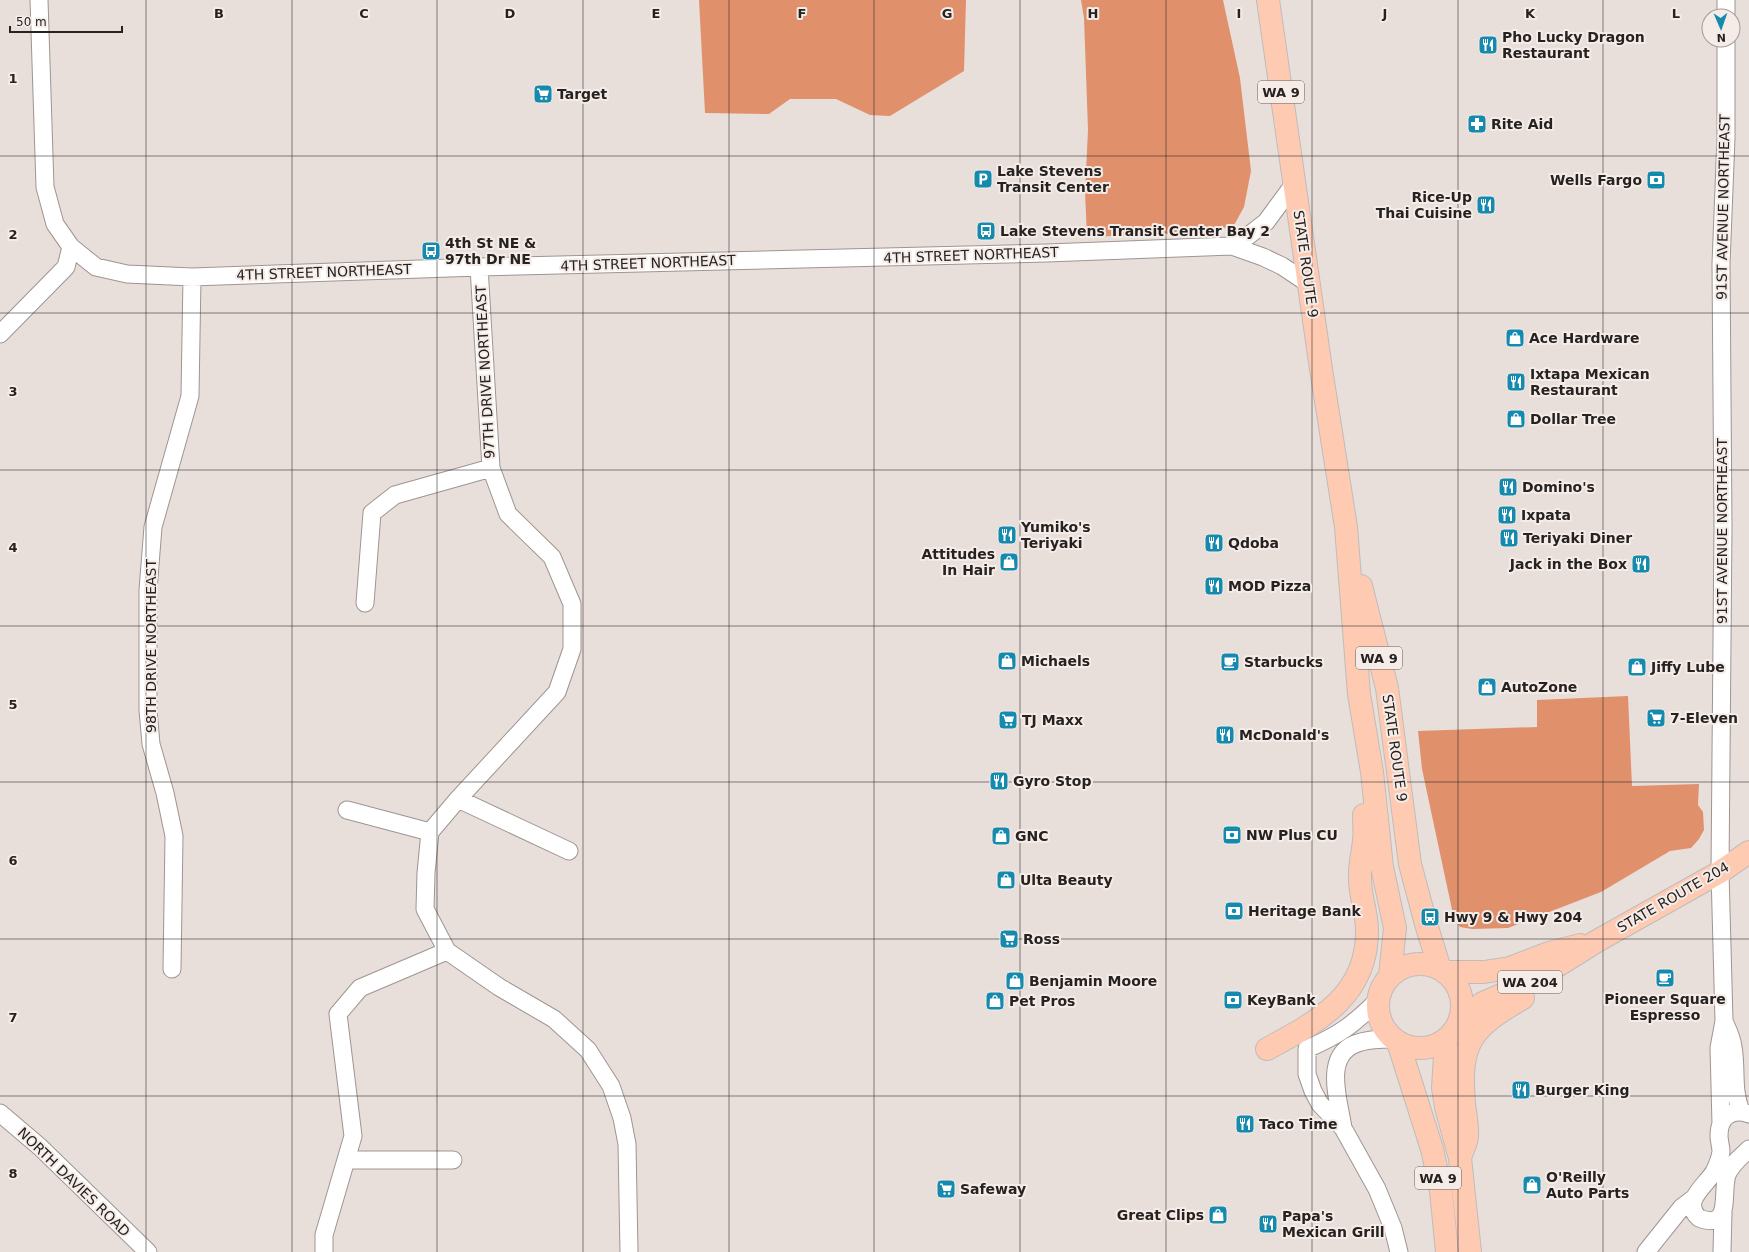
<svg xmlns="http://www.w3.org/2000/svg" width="1749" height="1252" font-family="'DejaVu Sans',sans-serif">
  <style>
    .forest { fill: #e0916c }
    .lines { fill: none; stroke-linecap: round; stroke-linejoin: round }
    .minor-casing { stroke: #9e9592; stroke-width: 19 }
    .major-casing { stroke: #bebdbc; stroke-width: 24 }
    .minor { stroke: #fff; stroke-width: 17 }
    .major { stroke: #ffcab2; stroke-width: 22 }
    .grid { fill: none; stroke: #262221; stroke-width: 1; stroke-opacity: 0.55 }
    .labels { text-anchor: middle; stroke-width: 4; stroke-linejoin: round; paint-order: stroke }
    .shield { fill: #f5ece8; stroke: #645f5d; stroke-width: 1 }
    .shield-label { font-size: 13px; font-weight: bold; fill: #262221 }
    .poi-label { font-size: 14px; font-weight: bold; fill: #262221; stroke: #f5ece8; text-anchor: start }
    .street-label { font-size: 14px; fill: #262221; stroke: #f5ece8 }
    .grid-label { font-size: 13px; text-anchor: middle; font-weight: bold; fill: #262221; stroke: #f5ece8; stroke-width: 4; stroke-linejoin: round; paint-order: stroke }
  </style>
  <rect width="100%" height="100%" fill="#e8dfdb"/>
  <path class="forest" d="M699,0h267l-2,71 -74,45 -20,-1 -34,-16h-46l-21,15 -64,-1z
    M1081,0h142l17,78 11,93 -7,36 -11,20 -69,7 -77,3 -2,-45 3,-62 -4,-112z
    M1628,696l4,90 67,-2 -1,21 5,7 1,18 -5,9 -8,9 -21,3 -69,41 -93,36 -36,1 -12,-2 -6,-8 -32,-150 -4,-38 119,-4v-27z"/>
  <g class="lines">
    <defs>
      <path id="minor" d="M39,0l6,187 10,37 16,23 25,20 31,7 65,3 287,-10 568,-14 185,-7 31,11 19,9 27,18
        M1726,16v-16
        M1232,246l16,-10 18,-14 28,-38
        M0,334l66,-67 5,-20
        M365,603l7,-90 23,-18 96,-27
        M458,799l111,52
        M347,810l83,22
        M430,832l28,-33 99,-107 15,-43v-45l-20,-47 -44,-43 -17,-46 -12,-201
        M430,832l-4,41 -1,36 22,42 52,36 55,32 34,31 23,36 11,32 5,26 2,108
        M172,969l2,-133 -9,-43 -14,-49 -3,-34v-120l5,-63 37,-131 2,-119
        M1377,1001c-24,24 -38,34 -70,48v25l6,17 7,13 23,24 34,61 16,39 6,24
        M1724,1021c4,9 8,17 9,26 4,22 -1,43 8,64
        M0,1113l40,34 108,105
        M1749,1114c-18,-6 -30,3 -30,22 0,5 2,10 2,16 -1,6 -4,14 -7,20 -9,14 -33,30 -15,46 34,13 22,-26 28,-43 4,-11 14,-18 22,-26
        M1721,1124l-2,-76 5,-27 -4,-149 3,-346 -2,-262 5,-126v-98
        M1343,1128c-4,-28 -22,-76 18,-86 10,-3 21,-3 31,-3
        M347,1160h106
        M324,1252v-17l29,-99 -15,-122 22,-26 87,-37
        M1646,1252l36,-45 12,-9
        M1722,1252l1,-40"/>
      <path id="major" d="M1268,0l53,369 25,158 13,167 13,78 10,95 13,61 -5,47
        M1361,586l26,102 23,176 16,60 14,45
        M1378 1006a42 42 0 1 1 84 0a42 42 0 1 1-84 0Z
        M1446,972h38l26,-4 39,-15 31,-8
        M1461,1019l22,-16 50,-22 64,-40 123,-69 29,-20
        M1446,1039l-3,49 3,19 14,51 10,94
        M1398,1042l34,107 9,42 6,61
        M1267,1049c50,-27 101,-53 100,-119 0,-17 -7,-34 -7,-51 -1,-13 3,-26 4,-39 1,-8 0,-17 0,-25
        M1460,1158c2,-7 6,-14 7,-21 1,-11 -2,-23 -3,-34 -5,-61 7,-75 59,-105"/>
    </defs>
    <use href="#minor" class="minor-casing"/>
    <use href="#major" class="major-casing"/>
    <use href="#minor" class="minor"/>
    <use href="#major" class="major"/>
  </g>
  <path class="grid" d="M146,0v1252M292,0v1252M437,0v1252M583,0v1252M729,0v1252M874,0v1252M1020,0v1252M1166,0v1252M1312,0v1252M1458,0v1252M1603,0v1252M0,156h1749M0,313h1749M0,470h1749M0,626h1749M0,782h1749M0,939h1749M0,1096h1749"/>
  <defs>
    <symbol id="restaurant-square" viewBox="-11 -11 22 22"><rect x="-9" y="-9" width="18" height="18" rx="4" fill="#148aae" stroke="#f5ece8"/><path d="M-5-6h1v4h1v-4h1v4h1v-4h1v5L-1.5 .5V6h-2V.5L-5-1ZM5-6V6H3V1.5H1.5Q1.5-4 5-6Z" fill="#fff"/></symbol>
    <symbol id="supermarket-square" viewBox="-11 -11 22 22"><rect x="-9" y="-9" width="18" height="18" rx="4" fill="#148aae" stroke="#f5ece8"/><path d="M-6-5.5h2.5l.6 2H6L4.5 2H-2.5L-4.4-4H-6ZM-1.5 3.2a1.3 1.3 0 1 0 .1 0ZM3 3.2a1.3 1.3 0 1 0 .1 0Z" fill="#fff"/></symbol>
    <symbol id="pharmacy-square" viewBox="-11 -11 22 22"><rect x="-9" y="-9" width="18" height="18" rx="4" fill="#148aae" stroke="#f5ece8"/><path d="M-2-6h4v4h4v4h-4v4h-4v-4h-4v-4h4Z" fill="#fff"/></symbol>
    <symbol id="parking-square" viewBox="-11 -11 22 22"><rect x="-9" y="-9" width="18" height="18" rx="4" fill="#148aae" stroke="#f5ece8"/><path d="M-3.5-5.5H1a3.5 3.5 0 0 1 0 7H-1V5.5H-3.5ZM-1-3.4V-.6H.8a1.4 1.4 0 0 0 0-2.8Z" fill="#fff"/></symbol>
    <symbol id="bank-square" viewBox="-11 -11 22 22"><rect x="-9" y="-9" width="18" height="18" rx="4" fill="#148aae" stroke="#f5ece8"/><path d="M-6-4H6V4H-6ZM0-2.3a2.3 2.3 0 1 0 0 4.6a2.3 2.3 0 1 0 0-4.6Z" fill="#fff"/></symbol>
    <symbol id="bus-square" viewBox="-11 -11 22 22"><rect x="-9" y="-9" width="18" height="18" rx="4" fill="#148aae" stroke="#f5ece8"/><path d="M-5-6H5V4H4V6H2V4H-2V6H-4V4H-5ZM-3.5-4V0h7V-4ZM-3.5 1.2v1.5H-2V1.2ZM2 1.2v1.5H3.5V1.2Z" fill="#fff"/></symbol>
    <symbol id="shop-square" viewBox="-11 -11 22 22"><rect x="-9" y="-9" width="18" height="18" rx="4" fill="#148aae" stroke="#f5ece8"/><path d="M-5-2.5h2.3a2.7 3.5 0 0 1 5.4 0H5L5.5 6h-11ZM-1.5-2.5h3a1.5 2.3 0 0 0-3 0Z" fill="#fff"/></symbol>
    <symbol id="cafe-square" viewBox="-11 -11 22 22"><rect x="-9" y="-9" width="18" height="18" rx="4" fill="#148aae" stroke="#f5ece8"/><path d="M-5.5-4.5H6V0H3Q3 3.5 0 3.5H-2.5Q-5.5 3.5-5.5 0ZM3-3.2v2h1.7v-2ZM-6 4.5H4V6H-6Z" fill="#fff"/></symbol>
  </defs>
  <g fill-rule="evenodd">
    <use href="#restaurant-square" x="1477" y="34" width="22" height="22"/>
    <use href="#supermarket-square" x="532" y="83" width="22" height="22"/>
    <use href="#pharmacy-square" x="1466" y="113" width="22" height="22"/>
    <use href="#parking-square" x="972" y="168" width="22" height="22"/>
    <use href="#bank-square" x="1645" y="169" width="22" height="22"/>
    <use href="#restaurant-square" x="1475" y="194" width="22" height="22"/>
    <use href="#bus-square" x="975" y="220" width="22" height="22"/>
    <use href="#bus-square" x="420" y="240" width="22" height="22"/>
    <use href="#shop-square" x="1504" y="327" width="22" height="22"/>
    <use href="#restaurant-square" x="1505" y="371" width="22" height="22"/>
    <use href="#shop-square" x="1505" y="408" width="22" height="22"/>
    <use href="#restaurant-square" x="1497" y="476" width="22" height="22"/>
    <use href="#restaurant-square" x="1496" y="504" width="22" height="22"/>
    <use href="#restaurant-square" x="996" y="524" width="22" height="22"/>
    <use href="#restaurant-square" x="1498" y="527" width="22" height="22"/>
    <use href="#restaurant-square" x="1203" y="532" width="22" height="22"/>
    <use href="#shop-square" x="998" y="551" width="22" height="22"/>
    <use href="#restaurant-square" x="1630" y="553" width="22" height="22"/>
    <use href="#restaurant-square" x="1203" y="575" width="22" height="22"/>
    <use href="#shop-square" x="996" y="650" width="22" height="22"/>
    <use href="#cafe-square" x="1219" y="651" width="22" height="22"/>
    <use href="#shop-square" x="1626" y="656" width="22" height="22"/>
    <use href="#shop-square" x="1476" y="676" width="22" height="22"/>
    <use href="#supermarket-square" x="1645" y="707" width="22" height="22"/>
    <use href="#supermarket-square" x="997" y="709" width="22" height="22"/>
    <use href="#restaurant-square" x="1214" y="724" width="22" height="22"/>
    <use href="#restaurant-square" x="988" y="770" width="22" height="22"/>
    <use href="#bank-square" x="1221" y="824" width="22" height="22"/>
    <use href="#shop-square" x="990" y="825" width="22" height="22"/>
    <use href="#shop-square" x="995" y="869" width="22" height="22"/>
    <use href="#bank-square" x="1223" y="900" width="22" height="22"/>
    <use href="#bus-square" x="1419" y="906" width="22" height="22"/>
    <use href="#supermarket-square" x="998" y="928" width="22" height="22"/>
    <use href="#cafe-square" x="1654" y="967" width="22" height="22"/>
    <use href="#shop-square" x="1004" y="970" width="22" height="22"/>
    <use href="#bank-square" x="1222" y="989" width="22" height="22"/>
    <use href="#shop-square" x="984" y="990" width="22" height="22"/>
    <use href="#restaurant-square" x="1510" y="1079" width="22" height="22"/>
    <use href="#restaurant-square" x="1234" y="1113" width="22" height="22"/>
    <use href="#shop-square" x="1521" y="1174" width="22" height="22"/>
    <use href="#supermarket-square" x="935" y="1178" width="22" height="22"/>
    <use href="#shop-square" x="1207" y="1204" width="22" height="22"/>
    <use href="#restaurant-square" x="1257" y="1213" width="22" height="22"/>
  </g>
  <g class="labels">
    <g class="shield">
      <rect x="1258" y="81" width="46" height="22" rx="3"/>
      <rect x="1356" y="647" width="46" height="22" rx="3"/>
      <rect x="1498" y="971" width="64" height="22" rx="3"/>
      <rect x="1415" y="1167" width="46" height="22" rx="3"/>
    </g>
    <g class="shield-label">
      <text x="1281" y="97">WA 9</text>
      <text x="1379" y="663">WA 9</text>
      <text x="1530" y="987">WA 204</text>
      <text x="1438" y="1183">WA 9</text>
    </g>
    <g class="poi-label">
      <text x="1502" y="42">Pho Lucky Dragon<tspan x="1502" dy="16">Restaurant</tspan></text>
      <text x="557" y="99">Target</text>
      <text x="1491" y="129">Rite Aid</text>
      <text x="997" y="176">Lake Stevens<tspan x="997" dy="16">Transit Center</tspan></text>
      <text x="1642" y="185" text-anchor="end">Wells Fargo</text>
      <text x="1472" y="202" text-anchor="end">Rice-Up<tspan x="1472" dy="16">Thai Cuisine</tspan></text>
      <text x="1000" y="236">Lake Stevens Transit Center Bay 2</text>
      <text x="445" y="248">4th St NE &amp;<tspan x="445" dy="16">97th Dr NE</tspan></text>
      <text x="1529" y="343">Ace Hardware</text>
      <text x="1530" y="379">Ixtapa Mexican<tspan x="1530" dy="16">Restaurant</tspan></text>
      <text x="1530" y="424">Dollar Tree</text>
      <text x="1522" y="492">Domino's</text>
      <text x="1521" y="520">Ixpata</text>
      <text x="1021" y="532">Yumiko's<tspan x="1021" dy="16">Teriyaki</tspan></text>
      <text x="1523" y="543">Teriyaki Diner</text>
      <text x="1228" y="548">Qdoba</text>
      <text x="995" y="559" text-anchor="end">Attitudes<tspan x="995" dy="16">In Hair</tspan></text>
      <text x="1627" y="569" text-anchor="end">Jack in the Box</text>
      <text x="1228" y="591">MOD Pizza</text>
      <text x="1021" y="666">Michaels</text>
      <text x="1244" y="667">Starbucks</text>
      <text x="1651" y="672">Jiffy Lube</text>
      <text x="1501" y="692">AutoZone</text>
      <text x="1670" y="723">7-Eleven</text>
      <text x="1022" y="725">TJ Maxx</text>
      <text x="1239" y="740">McDonald's</text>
      <text x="1013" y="786">Gyro Stop</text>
      <text x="1246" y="840">NW Plus CU</text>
      <text x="1015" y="841">GNC</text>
      <text x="1020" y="885">Ulta Beauty</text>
      <text x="1248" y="916">Heritage Bank</text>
      <text x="1444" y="922">Hwy 9 &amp; Hwy 204</text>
      <text x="1023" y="944">Ross</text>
      <text x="1029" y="986">Benjamin Moore</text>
      <text x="1665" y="1004" text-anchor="middle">Pioneer Square<tspan x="1665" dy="16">Espresso</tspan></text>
      <text x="1247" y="1005">KeyBank</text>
      <text x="1009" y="1006">Pet Pros</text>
      <text x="1535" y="1095">Burger King</text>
      <text x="1259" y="1129">Taco Time</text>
      <text x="1546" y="1182">O'Reilly<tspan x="1546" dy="16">Auto Parts</tspan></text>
      <text x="960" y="1194">Safeway</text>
      <text x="1204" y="1220" text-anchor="end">Great Clips</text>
      <text x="1282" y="1221">Papa's<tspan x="1282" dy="16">Mexican Grill</tspan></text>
    </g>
    <g class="street-label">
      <text transform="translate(1723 207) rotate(-89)" y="5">91ST AVENUE NORTHEAST</text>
      <text transform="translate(971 255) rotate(-2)" y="5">4TH STREET NORTHEAST</text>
      <text transform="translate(648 263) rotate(-2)" y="5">4TH STREET NORTHEAST</text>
      <text transform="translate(1306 264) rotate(82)" y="5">STATE ROUTE 9</text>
      <text transform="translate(324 272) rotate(-2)" y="5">4TH STREET NORTHEAST</text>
      <text transform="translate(485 372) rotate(-93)" y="5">97TH DRIVE NORTHEAST</text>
      <text transform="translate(1722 531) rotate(-90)" y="5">91ST AVENUE NORTHEAST</text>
      <text transform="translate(151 646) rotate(-90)" y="5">98TH DRIVE NORTHEAST</text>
      <text transform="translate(1395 748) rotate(82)" y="5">STATE ROUTE 9</text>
      <text transform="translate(1673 897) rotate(-30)" y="5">STATE ROUTE 204</text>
      <text transform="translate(74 1182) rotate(44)" y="5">NORTH DAVIES ROAD</text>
    </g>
  </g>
  <g class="grid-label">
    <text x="219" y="18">B</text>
    <text x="364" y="18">C</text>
    <text x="510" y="18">D</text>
    <text x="656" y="18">E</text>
    <text x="802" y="18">F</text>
    <text x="947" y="18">G</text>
    <text x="1093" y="18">H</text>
    <text x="1239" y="18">I</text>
    <text x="1385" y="18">J</text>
    <text x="1530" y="18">K</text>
    <text x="1676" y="18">L</text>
    <text x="13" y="83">1</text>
    <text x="13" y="239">2</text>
    <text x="13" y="396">3</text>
    <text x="13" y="552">4</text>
    <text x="13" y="709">5</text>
    <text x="13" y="865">6</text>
    <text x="13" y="1022">7</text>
    <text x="13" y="1178">8</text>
  </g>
  <g transform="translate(1721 28) rotate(178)"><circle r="19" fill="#f5ece8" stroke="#a29b98"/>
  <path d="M0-3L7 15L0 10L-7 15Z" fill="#148aae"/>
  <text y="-6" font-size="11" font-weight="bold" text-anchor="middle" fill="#262221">N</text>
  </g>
  <path d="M10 26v6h112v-6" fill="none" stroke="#262221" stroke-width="2"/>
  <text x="16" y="26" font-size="12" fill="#262221" stroke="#f5ece8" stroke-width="3" paint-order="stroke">50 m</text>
</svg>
